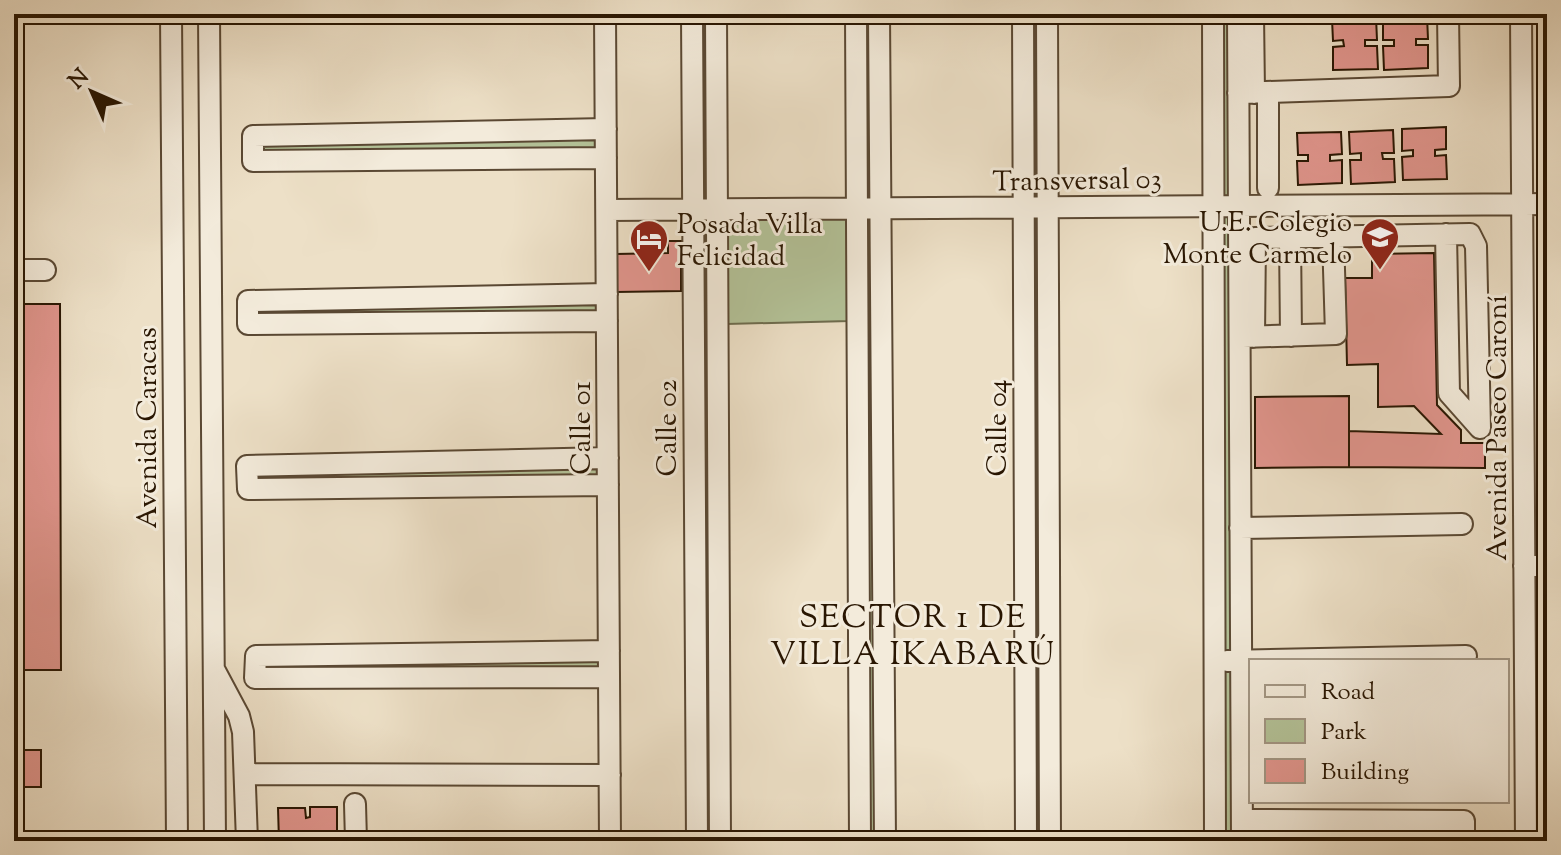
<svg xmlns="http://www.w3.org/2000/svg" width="1561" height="855" font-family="'Sorts Mill Goudy',serif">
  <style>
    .green { fill: #b4c399; stroke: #6e6c4e; stroke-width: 2 }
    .building { fill: #e1958d; stroke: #291602; stroke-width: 2 }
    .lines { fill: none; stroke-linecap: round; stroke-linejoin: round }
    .minor-casing { stroke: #5a4833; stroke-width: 24 }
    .minor { stroke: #f3ebdb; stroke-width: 20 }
    .labels { text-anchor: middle; stroke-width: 6; stroke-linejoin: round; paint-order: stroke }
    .street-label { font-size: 28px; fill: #291602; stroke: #f3ebdb }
    .poi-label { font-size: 28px; fill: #291602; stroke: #f3ebdb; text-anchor: end }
    .quarter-label { font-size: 32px; letter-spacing: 2px; fill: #291602; stroke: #f3ebdb }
  </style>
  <rect width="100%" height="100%" fill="#ede0c7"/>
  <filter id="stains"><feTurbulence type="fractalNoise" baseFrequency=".0025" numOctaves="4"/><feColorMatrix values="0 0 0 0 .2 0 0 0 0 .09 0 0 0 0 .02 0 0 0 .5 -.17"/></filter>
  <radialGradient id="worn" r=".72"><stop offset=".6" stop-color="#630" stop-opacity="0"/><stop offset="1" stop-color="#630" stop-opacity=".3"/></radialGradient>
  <path class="green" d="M856,14h23l6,827h-25z
    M1023,14h24l3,827h-24z
    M1213,14h25l4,827h-27z
    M606,130v27l-353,4v-25z
    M727,219h122v102l-122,3z
    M607,295v26l-359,3v-23z
    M608,459v26l-360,4 -1,-23z
    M609,651v25l-354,2 1,-22z"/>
  <path class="building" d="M1427,16l1,23h-12v6h12v23l-44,2 -1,-24h11v-6h-11v-22z
    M1376,17l1,23h-12v6h12l1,23 -45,1v-23l11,-1 -1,-6 -10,1 -1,-22z
    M1446,127v22l-11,1v6l11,-1 1,24 -44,1 -1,-23 11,-1v-6l-11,1v-22z
    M1393,130l1,23h-12l1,6h11l1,23 -44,2 -1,-24h11v-7l-11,1 -1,-22z
    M1341,132l1,22 -12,1v6l12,-1v23l-44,2 -1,-24h11v-6h-10l-1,-22z
    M668,241h13v50l-65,1v-38l52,-1z
    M1434,253l3,152 24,25v13h24v25l-136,-1v-36l92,3 -27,-28 -36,1v-43l-31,1 -2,-87h27v-24z
    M14,304h46l1,366h-47z
    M1349,396v71l-94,1v-71z
    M14,750h27v37h-27z
    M310,807h27v34h-58l-1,-33h27l1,10 4,-1z
    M1404,827h39v14h-39z
    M1304,828l39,1v12h-39z
    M1361,836h39v5h-39z
    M1260,838h39v3h-39z"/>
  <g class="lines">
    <defs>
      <path id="minor" d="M171,14l6,827
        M209,14l6,827
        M605,14l5,827
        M692,14l5,827
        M716,14l4,827
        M856,14l4,827
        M879,14l6,827
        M1023,14l3,827
        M1047,14l3,827
        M1213,14l2,827
        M1238,14l4,827
        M1253,14l1,79
        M1521,14l5,827
        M1268,92v96
        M1238,93l211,-7 -1,-72
        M606,129l-353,7v25l353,-3
        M607,210l940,-6
        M1446,234l3,159 31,35
        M1290,238l1,98
        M14,270h31
        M607,294l-359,7v23l359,-3
        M1243,337l93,-3 -3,-97
        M1254,337l1,-99 215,-4 6,12 4,182
        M608,458l-361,8 1,23 360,-4
        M1240,528l222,-4
        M1524,566h23
        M609,651l-353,5 -1,22 354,-1
        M1227,661l239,-5
        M215,671l24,45 4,16 4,109
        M246,774l364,1
        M355,804l1,37
        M1251,841v-21l213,1v20"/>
    </defs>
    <use href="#minor" class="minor-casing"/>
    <use href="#minor" class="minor"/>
  </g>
  <defs>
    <symbol id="school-pin" viewBox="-11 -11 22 30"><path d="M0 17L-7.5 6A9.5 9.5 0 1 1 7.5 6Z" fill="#8f2418" stroke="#f3ebdb"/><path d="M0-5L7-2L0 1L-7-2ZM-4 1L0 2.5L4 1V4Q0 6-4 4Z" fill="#fff"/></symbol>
    <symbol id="hotel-pin" viewBox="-11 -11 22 30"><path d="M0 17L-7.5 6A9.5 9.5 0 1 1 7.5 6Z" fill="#8f2418" stroke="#f3ebdb"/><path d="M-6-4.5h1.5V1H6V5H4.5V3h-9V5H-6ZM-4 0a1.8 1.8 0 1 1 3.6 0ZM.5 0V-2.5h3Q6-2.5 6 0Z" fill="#fff"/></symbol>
  </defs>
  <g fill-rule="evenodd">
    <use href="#school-pin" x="1358" y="215" width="44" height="60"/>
    <use href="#hotel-pin" x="627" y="217" width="44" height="60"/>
  </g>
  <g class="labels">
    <g class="street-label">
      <text transform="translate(1077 179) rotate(-1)" y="10">Transversal 03</text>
      <text transform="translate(146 428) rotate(-90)" y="10">Avenida Caracas</text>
      <text transform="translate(580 428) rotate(-90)" y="10">Calle 01</text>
      <text transform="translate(666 428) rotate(-90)" y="10">Calle 02</text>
      <text transform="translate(996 428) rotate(-90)" y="10">Calle 04</text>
      <text transform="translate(1496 428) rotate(-90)" y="10">Avenida Paseo Caroní</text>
    </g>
    <g class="poi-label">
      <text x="1352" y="231">U.E. Colegio<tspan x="1352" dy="32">Monte Carmelo</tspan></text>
      <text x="677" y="233" text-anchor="start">Posada Villa<tspan x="677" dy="32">Felicidad</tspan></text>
    </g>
    <g class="quarter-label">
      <text x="913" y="627">SECTOR 1 DE<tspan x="913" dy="37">VILLA IKABARÚ</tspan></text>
    </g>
  </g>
  <rect width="1561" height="855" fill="none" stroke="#ede0c7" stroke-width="48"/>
  <rect x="16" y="16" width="1529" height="823" fill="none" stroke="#291602" stroke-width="4"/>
  <rect x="24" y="24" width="1513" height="807" fill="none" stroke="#291602" stroke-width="2"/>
  <rect x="1249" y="659" width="260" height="144" fill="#f3ebdb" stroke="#a29684" stroke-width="2"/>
  <rect x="1265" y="685" width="40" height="12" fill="#f3ebdb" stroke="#a29684" stroke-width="2"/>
  <text x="1321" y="699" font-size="24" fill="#291602">Road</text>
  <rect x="1265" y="719" width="40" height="24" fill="#b4c399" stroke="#a29684" stroke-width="2"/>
  <text x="1321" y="739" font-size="24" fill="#291602">Park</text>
  <rect x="1265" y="759" width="40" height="24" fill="#e1958d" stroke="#a29684" stroke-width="2"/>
  <text x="1321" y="779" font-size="24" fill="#291602">Building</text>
  <g transform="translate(92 92) rotate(315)" stroke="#f3ebdb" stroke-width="6" paint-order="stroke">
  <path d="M0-6L14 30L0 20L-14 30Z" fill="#291602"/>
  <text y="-12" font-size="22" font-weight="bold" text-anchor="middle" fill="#291602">N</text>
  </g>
  <rect width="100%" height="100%" filter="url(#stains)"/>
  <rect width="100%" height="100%" fill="url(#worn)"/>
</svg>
